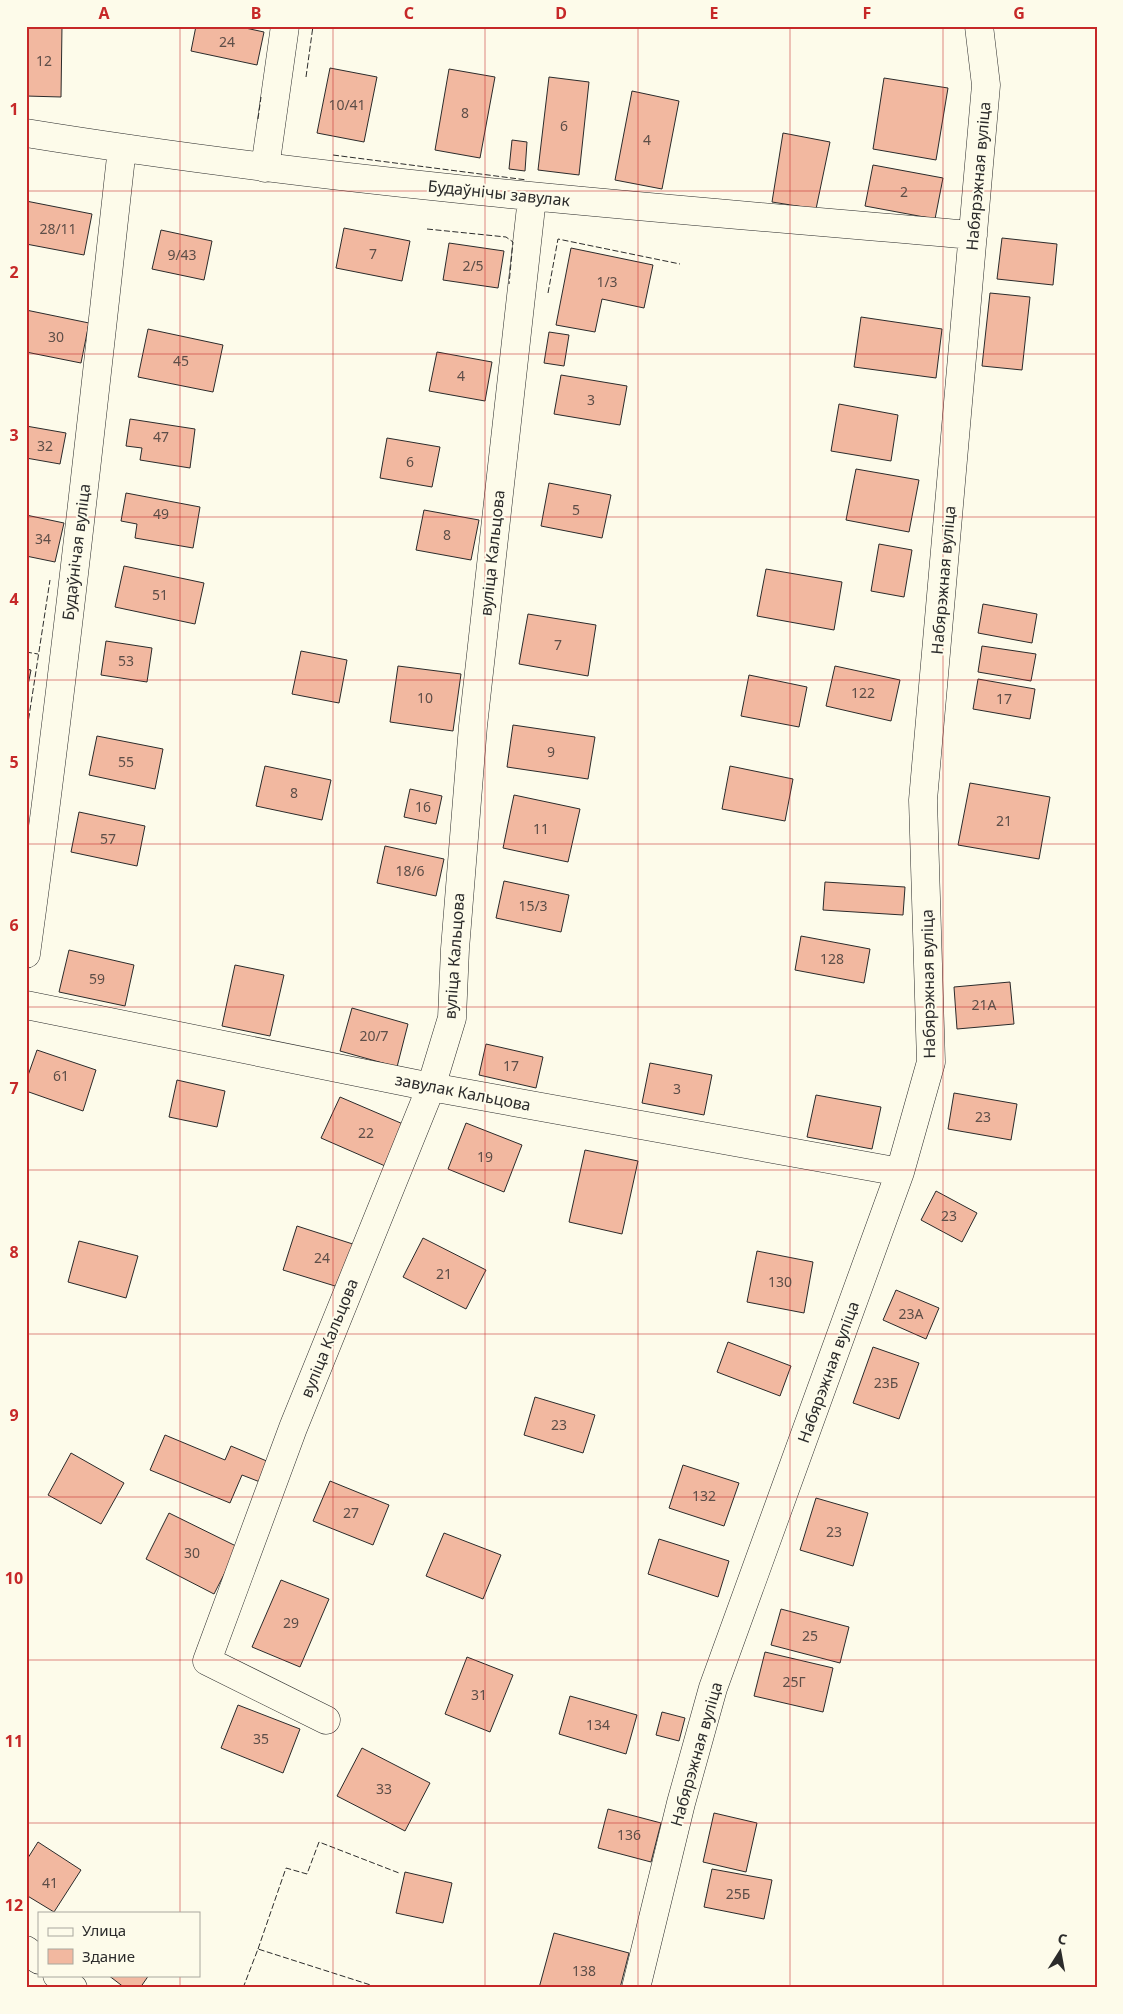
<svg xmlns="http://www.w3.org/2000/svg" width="1123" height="2014" font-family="'Noto Sans',sans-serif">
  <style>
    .building { fill: #f2b8a0; stroke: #2b2b2b }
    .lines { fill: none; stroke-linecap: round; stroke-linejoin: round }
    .street-casing { stroke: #2b2b2b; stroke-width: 29 }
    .street { stroke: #fdfbea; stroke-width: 28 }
    .fence { stroke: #2b2b2b; stroke-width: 1; stroke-dasharray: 6 2.5; stroke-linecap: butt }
    .grid { fill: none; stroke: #c62828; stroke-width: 1; stroke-opacity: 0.55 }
    .labels { text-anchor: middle; stroke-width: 4; stroke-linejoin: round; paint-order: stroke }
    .number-label { font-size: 14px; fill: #5d4e48 }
    .street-label { font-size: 16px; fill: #2b2b2b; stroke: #fdfbea }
    .neatline { fill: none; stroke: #c62828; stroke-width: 2 }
    .grid-label { font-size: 16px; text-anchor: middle; font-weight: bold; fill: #c62828 }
  </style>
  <rect width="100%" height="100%" fill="#fdfbea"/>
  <path class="building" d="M26,26h36l-1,71 -35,-1z
    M196,26h40l28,6 -7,33 -66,-14z
    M330,68l47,9 -13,65 -47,-9z
    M449,69l46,8 -15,81 -45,-8z
    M549,77l40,5 -10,93 -41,-5z
    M884,78l64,10 -12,72 -63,-11z
    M632,91l47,10 -17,88 -47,-9z
    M783,133l47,9 -14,67 -44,-7z
    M512,140l15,2 -2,29 -16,-2z
    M873,165l70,13 -8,41 -70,-13z
    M26,201l66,13 -8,41 -58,-11z
    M344,228l66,13 -8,40 -66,-13z
    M161,230l51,11 -8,39 -52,-11z
    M1002,238l55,6 -4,41 -56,-6z
    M449,243l55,8 -6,37 -55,-8z
    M571,248l82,17 -9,43 -42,-9 -7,33 -39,-7z
    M990,293l40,4 -8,73 -40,-4z
    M26,310l63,13 -8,40 -55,-11z
    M861,317l81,12 -6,49 -82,-11z
    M148,329l75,16 -10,47 -75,-15z
    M549,332l20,3 -5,31 -20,-3z
    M437,352l55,10 -7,39 -56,-10z
    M561,375l66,11 -7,39 -66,-11z
    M839,404l59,11 -7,46 -60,-10z
    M130,419l65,10 -5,39 -50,-8 2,-12 -16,-2z
    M26,426l40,7 -6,31 -34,-6z
    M387,438l53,9 -8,40 -52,-9z
    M856,469l63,11 -10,52 -63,-12z
    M549,483l62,12 -9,43 -61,-12z
    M126,493l74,14 -7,41 -58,-10 2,-14 -16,-3z
    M424,510l55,10 -8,40 -55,-10z
    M26,515l38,8 -9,39 -29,-6z
    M879,544l33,6 -8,47 -33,-6z
    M124,566l80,17 -9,41 -80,-17z
    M766,569l76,13 -8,48 -77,-14z
    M983,604l54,10 -5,29 -54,-10z
    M528,614l68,11 -8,51 -69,-12z
    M106,641l46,7 -5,34 -46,-7z
    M982,646l54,8 -5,27 -53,-9z
    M301,651l46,9 -8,43 -47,-9z
    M398,666l63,8 -8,57 -63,-9z
    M835,666l65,14 -9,41 -65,-15z
    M26,669l5,1 -5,25z
    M749,675l58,12 -8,40 -58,-11z
    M978,679l57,10 -5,30 -57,-10z
    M513,725l82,12 -7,42 -81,-12z
    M97,736l66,13 -8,40 -66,-14z
    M265,766l66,14 -9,40 -66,-14z
    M730,766l63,13 -8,42 -63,-12z
    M970,783l80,14 -11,62 -81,-14z
    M410,789l32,7 -6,28 -32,-7z
    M514,795l66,14 -12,53 -65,-14z
    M79,812l66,14 -8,40 -66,-14z
    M385,846l59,13 -8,37 -59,-13z
    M504,881l65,14 -8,37 -65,-14z
    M825,882l80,5 -2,28 -80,-5z
    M801,936l69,13 -6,34 -69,-13z
    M69,950l65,15 -9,41 -66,-14z
    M235,965l49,10 -14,61 -48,-10z
    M1010,982l4,42 -57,5 -3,-42z
    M352,1008l56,16 -11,43 -57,-16z
    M486,1044l57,13 -7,31 -57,-13z
    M37,1050l59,20 -13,41 -57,-20v-10z
    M650,1063l62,12 -8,40 -62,-12z
    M177,1080l48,11 -8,36 -48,-10z
    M954,1093l63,11 -6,36 -63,-11z
    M816,1095l65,12 -9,42 -65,-12z
    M340,1097l70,30 -18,42 -71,-31z
    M466,1123l56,22 -18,47 -56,-23z
    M585,1150l53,11 -16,73 -53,-12z
    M936,1191l41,22 -15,29 -41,-22z
    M297,1226l65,21 -14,43 -65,-20z
    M423,1238l63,32 -20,39 -63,-32z
    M79,1241l59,15 -12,42 -58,-16z
    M757,1251l56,11 -9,51 -57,-11z
    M896,1290l43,18 -13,31 -43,-19z
    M728,1342l63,24 -11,30 -63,-24z
    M873,1347l46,16 -20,56 -46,-16z
    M535,1397l60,18 -12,38 -59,-18z
    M165,1435l60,25 6,-14 38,16 -9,20 -18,-7 -12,28 -80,-33z
    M71,1453l53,30 -23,41 -53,-29z
    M683,1465l56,18 -15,43 -55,-18z
    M330,1481l59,24 -16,40 -60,-24z
    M816,1498l52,15 -15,53 -53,-16z
    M169,1513l69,34 -24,47 -68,-35z
    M444,1533l57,22 -18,44 -57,-23z
    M659,1539l70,22 -11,36 -70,-23z
    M281,1580l48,19 -29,68 -48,-20z
    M781,1609l68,18 -9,36 -69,-18z
    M765,1652l68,16 -10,44 -69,-16z
    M467,1657l46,18 -23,57 -45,-18z
    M570,1696l67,19 -11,39 -67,-20z
    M238,1705l62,24 -17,44 -62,-25z
    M662,1712l23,6 -6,23 -23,-6z
    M362,1748l68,35 -25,48 -68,-35z
    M608,1809l53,14 -10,39 -53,-14z
    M714,1813l43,10 -11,49 -43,-10z
    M38,1842l43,28 -27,42 -28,-17v-34z
    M712,1869l60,11 -8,39 -60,-12z
    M405,1872l47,11 -9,40 -47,-10z
    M554,1933l75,20 -9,35h-81z
    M108,1975h41l-9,13h-15z"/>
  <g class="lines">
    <defs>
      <path id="street" d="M26,133c314,51 631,75 947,102
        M265,168l20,-142
        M26,954c37,-268 66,-537 96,-806
        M26,1005l405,82 469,85
        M326,1720l-119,-59 86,-233 138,-341 21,-69 3,-69 18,-223 59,-528
        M26,1950l13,10
        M57,1975l16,13
        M636,1988l45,-185 32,-115 187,-516 31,-110 -8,-262 63,-715 -7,-59"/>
    </defs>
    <use href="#street" class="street-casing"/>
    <use href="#street" class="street"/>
    <path class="fence" d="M306,77l7,-51
      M258,119l3,-22
      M333,155l194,25
      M427,229l79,8 7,5 -4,42
      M548,293l10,-54 122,25
      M26,652l12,2
      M26,736l24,-156
      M258,1949l28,-81 21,6 12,-32 80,31
      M243,1988l15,-39 122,39"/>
  </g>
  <path class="grid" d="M180,26v1887M333,26v1962M485,26v1962M638,26v1962M790,26v1962M943,26v1962M26,191h1071M26,354h1071M26,517h1071M26,680h1071M26,844h1071M26,1007h1071M26,1170h1071M26,1334h1071M26,1497h1071M26,1660h1071M26,1823h1071M180,1975v13"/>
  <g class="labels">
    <g class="number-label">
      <text x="227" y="47">24</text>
      <text x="44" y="66">12</text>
      <text x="347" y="110">10/41</text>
      <text x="465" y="118">8</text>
      <text x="564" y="131">6</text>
      <text x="647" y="145">4</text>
      <text x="904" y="197">2</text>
      <text x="58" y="234">28/11</text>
      <text x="373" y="259">7</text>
      <text x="182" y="260">9/43</text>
      <text x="473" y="271">2/5</text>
      <text x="607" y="287">1/3</text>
      <text x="56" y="342">30</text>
      <text x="181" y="366">45</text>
      <text x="461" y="381">4</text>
      <text x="591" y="405">3</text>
      <text x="161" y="442">47</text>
      <text x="45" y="451">32</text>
      <text x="410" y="467">6</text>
      <text x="576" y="515">5</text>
      <text x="161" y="519">49</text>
      <text x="447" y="540">8</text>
      <text x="43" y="544">34</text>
      <text x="160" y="600">51</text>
      <text x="558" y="650">7</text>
      <text x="126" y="666">53</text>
      <text x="863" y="698">122</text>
      <text x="425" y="703">10</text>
      <text x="1004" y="704">17</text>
      <text x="551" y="757">9</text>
      <text x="126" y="767">55</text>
      <text x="294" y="798">8</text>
      <text x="423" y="812">16</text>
      <text x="1004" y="826">21</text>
      <text x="541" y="834">11</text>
      <text x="108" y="844">57</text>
      <text x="410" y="876">18/6</text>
      <text x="533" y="911">15/3</text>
      <text x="832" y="964">128</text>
      <text x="97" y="984">59</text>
      <text x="984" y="1010">21А</text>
      <text x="374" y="1041">20/7</text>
      <text x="511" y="1071">17</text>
      <text x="61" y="1081">61</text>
      <text x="677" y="1094">3</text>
      <text x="983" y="1122">23</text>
      <text x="366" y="1138">22</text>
      <text x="485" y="1162">19</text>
      <text x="949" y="1221">23</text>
      <text x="322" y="1263">24</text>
      <text x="444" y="1279">21</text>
      <text x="780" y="1287">130</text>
      <text x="911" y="1319">23А</text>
      <text x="886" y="1388">23Б</text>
      <text x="559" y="1430">23</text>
      <text x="704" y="1501">132</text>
      <text x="351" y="1518">27</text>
      <text x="834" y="1537">23</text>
      <text x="192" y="1558">30</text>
      <text x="291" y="1628">29</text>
      <text x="810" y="1641">25</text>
      <text x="794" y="1687">25Г</text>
      <text x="479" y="1700">31</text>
      <text x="598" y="1730">134</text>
      <text x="261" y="1744">35</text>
      <text x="384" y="1794">33</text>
      <text x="629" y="1840">136</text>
      <text x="50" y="1888">41</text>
      <text x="738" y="1899">25Б</text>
      <text x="584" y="1976">138</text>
    </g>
    <g class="street-label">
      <text transform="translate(978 176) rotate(-85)" y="6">Набярэжная вуліца</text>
      <text transform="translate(499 193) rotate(6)" y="6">Будаўнічы завулак</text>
      <text transform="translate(76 552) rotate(-83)" y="6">Будаўнічая вуліца</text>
      <text transform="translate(492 553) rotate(-84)" y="6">вуліца Кальцова</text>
      <text transform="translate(943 580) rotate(-85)" y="6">Набярэжная вуліца</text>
      <text transform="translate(454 956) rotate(-86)" y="6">вуліца Кальцова</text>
      <text transform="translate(928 984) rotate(-91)" y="6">Набярэжная вуліца</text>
      <text transform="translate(463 1092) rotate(11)" y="6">завулак Кальцова</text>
      <text transform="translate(329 1338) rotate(-68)" y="6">вуліца Кальцова</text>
      <text transform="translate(828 1372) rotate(-70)" y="6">Набярэжная вуліца</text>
      <text transform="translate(696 1754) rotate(-74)" y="6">Набярэжная вуліца</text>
    </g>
  </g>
  <rect width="1123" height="2014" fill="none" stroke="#fdfbea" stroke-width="55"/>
  <rect x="38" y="1912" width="162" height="65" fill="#fdfbea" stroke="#a9a89e"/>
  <rect x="48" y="1928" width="25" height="8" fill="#fdfbea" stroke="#a9a89e"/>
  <text x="82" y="1936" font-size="15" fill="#2b2b2b">Улица</text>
  <rect x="48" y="1949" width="25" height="15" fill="#f2b8a0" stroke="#a9a89e"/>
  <text x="82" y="1962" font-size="15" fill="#2b2b2b">Здание</text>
  <g transform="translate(1060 1952) rotate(11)" stroke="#fdfbea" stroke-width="4" paint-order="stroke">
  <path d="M0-4L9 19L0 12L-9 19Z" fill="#2b2b2b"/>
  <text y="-8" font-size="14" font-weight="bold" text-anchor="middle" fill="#2b2b2b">С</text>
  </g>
  <rect x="28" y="28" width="1068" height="1958" class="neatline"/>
  <g class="grid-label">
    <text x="104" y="19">A</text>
    <text x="256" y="19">B</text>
    <text x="409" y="19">C</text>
    <text x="561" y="19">D</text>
    <text x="714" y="19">E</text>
    <text x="867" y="19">F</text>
    <text x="1019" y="19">G</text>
    <text x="14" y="115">1</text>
    <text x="14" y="278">2</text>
    <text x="14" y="441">3</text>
    <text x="14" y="605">4</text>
    <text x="14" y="768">5</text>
    <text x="14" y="931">6</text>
    <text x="14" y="1094">7</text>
    <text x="14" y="1258">8</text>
    <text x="14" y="1421">9</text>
    <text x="14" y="1584">10</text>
    <text x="14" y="1747">11</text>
    <text x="14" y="1911">12</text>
  </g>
</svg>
